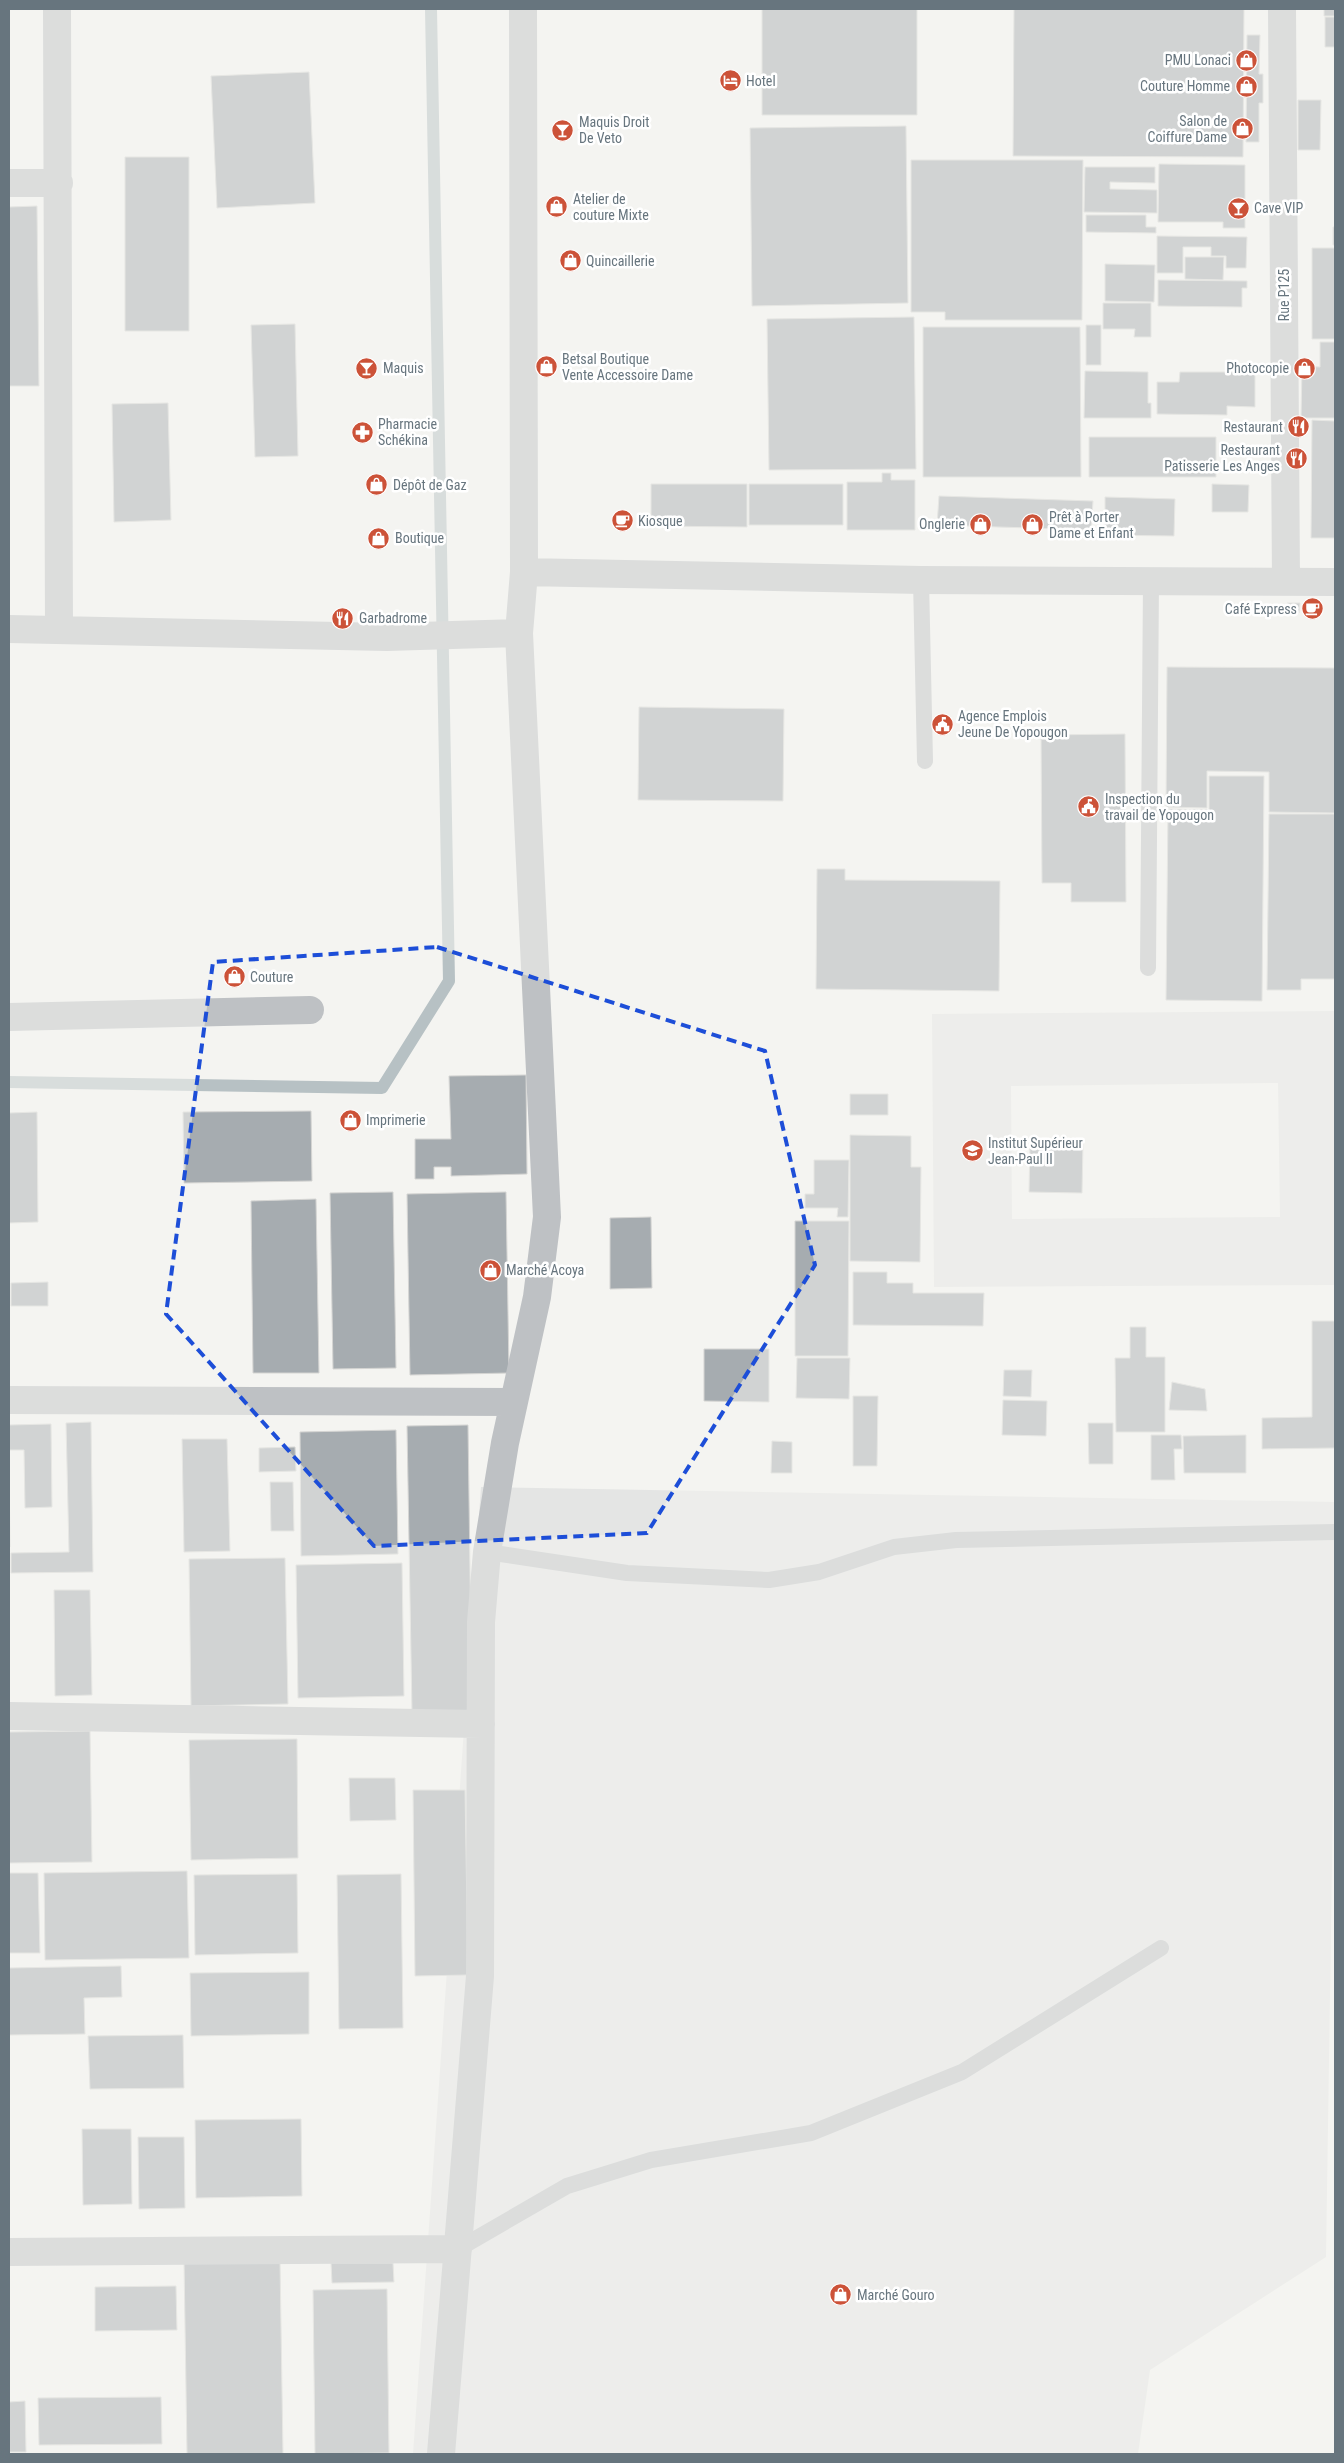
<svg xmlns="http://www.w3.org/2000/svg" width="1344" height="2463" font-family="'Roboto Condensed',sans-serif">
  <style>
    .built { fill: #e4e5e4; fill-rule: evenodd }
    .lines { fill: none; stroke-linecap: round; stroke-linejoin: round }
    .stream { stroke: #b7c1c4; stroke-width: 12 }
    .building { fill: #a6acb0; stroke: #d5d5d3 }
    .lane { stroke: #bec1c4; stroke-width: 16 }
    .street { stroke: #bec1c4; stroke-width: 28 }
    .marked { fill: none; stroke: #1d4ed8; stroke-width: 4; stroke-dasharray: 10 6; stroke-linejoin: round }
    .labels { text-anchor: middle; stroke-width: 5; stroke-linejoin: round; paint-order: stroke }
    .poi-label { font-size: 14px; fill: #67757e; stroke: #fff; text-anchor: start }
    .street-label { font-size: 14px; fill: #67757e; stroke: #fff }
  </style>
  <rect width="100%" height="100%" fill="#f4f4f1"/>
  <path class="built" d="M1335,1011v274l-401,2 -2,-273zM1278,1083l2,134 -268,2 -1,-133z
    M481,1487l854,15v167l-9,588 -176,113 -12,84h-725z"/>
  <g class="lines">
    <path class="stream" d="M9,1082l373,6 67,-107 -18,-972"/>
  </g>
  <path class="building" d="M762,9h155v106h-155z
    M1014,9h230l-1,148 -230,-1z
    M1324,9h11v7h-11z
    M1325,17h10v30h-10z
    M1247,35h13l-1,39h4v29h-4v39h-13z
    M309,72l6,131 -98,5 -6,-132z
    M1298,100h23l-1,50h-22z
    M906,126l2,177 -156,3 -2,-178z
    M125,157h64v174h-64z
    M911,160h172l-1,160h-137v-8h-34z
    M1159,164l86,1v63h-22v-6h-65z
    M1085,167h70v16l-45,-1v7l47,1v23l-73,-1z
    M37,206l2,180h-30v-179z
    M1086,215h60v12h10v6l-70,-1z
    M1333,227h2v18h-2z
    M1157,236l90,1 -1,31h-20v-12h-15v-9h-28v26h-26z
    M1312,248h23v91h-23z
    M1185,257h39l-1,23 -38,-1z
    M1105,264l50,1 -1,37 -49,-1z
    M1158,280l89,1v7h-5v19l-84,-1z
    M1103,303h48v34h-17l1,-8h-32z
    M914,317l2,152 -147,1 -2,-151z
    M295,324l3,132 -43,1 -4,-132z
    M1086,325h15v40h-15z
    M923,327h157l1,150h-158z
    M1320,342h15v76h-34l1,-52 18,1z
    M1085,371l63,1v31h3v15h-67z
    M1180,372h75v35l-28,-1v9l-70,-1v-32h22z
    M168,403l3,117 -57,2 -2,-118z
    M1312,420l23,1v117h-24z
    M1089,437h127v40h-127z
    M882,473h9v7h24v50h-68v-48h35z
    M651,484h96v43l-96,-1z
    M749,484h94v41h-94z
    M1212,484l37,1 -1,27h-36z
    M939,496l154,5 -2,29 -154,-5z
    M1105,497l70,2 -1,37 -69,-1z
    M1287,603h13l-1,10h-12z
    M1167,667l168,1v145l-66,-1v-40l-62,-1v37l-41,-1z
    M639,707l145,2 -1,92 -145,-1z
    M1125,734l1,168h-55v-19h-29l-1,-148z
    M1209,776h55l-2,225 -96,-1 2,-191 41,1z
    M1269,814h66v165h-34v11h-34z
    M817,869h28v11l155,1 -1,110 -183,-2z
    M526,1075l1,99 -76,2v-9h-17v12h-19v-40h36l-2,-63z
    M850,1094h38v21h-38z
    M311,1111l1,70 -128,2 -1,-71z
    M37,1112l1,110 -29,1v-110z
    M850,1135l61,1v31h10l-1,95 -70,-1z
    M1030,1142h53l-1,51 -53,-1z
    M814,1160h35l-1,57h-11l1,-9h-33v-14h9z
    M393,1192l3,176 -63,1 -3,-176z
    M506,1192l3,181 -99,2 -3,-181z
    M316,1199l3,174h-66l-2,-172z
    M651,1217l1,71 -42,1v-71z
    M795,1221h54l-1,135h-53z
    M853,1272h34v11h26v10h71l-1,33 -130,-1z
    M48,1282v24h-37v-23z
    M1312,1321h23v127l-73,1v-31l50,-1z
    M1130,1327h16v30h19v75h-49l-1,-74h15z
    M704,1349h65v53l-65,-1z
    M797,1358h53l-1,41 -53,-1z
    M1004,1370h28l-1,27 -28,-1z
    M1172,1382l33,7 2,22 -38,-1z
    M853,1396h25l-1,70h-24z
    M1003,1400l44,1 -1,35 -44,-1z
    M91,1422l2,150 -82,1v-20l58,-1 -3,-129z
    M1088,1423h25v41h-24z
    M51,1424l1,83 -27,1 -1,-58h-15v-25z
    M468,1425l4,289h-60l-5,-288z
    M396,1430l2,124 -97,2 -1,-124z
    M1151,1435h30l1,14h-8l1,31h-24z
    M1246,1435v38h-62l-1,-37z
    M182,1439h45l3,112 -46,1z
    M772,1441l20,1v31h-21z
    M295,1447l1,24 -37,1v-24z
    M9,1469l1,78h-1z
    M270,1482h23l1,49h-23z
    M285,1558l3,146 -97,2 -2,-147z
    M402,1563l2,133 -106,2 -2,-133z
    M54,1590h36l2,105 -37,1z
    M90,1731l2,131 -83,1v-131z
    M297,1739l1,119 -107,2 -2,-120z
    M349,1778h46l1,42 -46,1z
    M413,1790h52l3,185 -53,1z
    M187,1871l2,87 -144,2 -1,-87z
    M9,1873h29l2,80h-31z
    M297,1874l1,79 -103,2 -1,-80z
    M401,1874l2,154 -64,1 -2,-154z
    M121,1966l1,31 -38,1 1,36 -76,1v-67z
    M309,1972v62l-118,2 -1,-63z
    M183,2035l1,53 -94,1 -2,-53z
    M301,2119l1,77 -106,2 -1,-78z
    M82,2129h49l1,75 -49,1z
    M138,2137h46l1,71 -46,1z
    M280,2260l3,194h-96l-3,-193z
    M331,2263h62l1,19 -62,1z
    M176,2286l1,44 -82,1v-44z
    M387,2289l2,164 -74,1 -2,-164z
    M161,2397l1,47 -123,1 -1,-47z
    M25,2401l1,51h-17v-50z"/>
  <g class="lines">
    <path class="lane" d="M921,580l4,181
      M1148,968l3,-387
      M487,1552l140,21 142,7 50,-8 75,-25 62,-7 379,-8
      M458,2249l109,-63 84,-26 160,-27 151,-61 199,-124"/>
    <path class="street" d="M57,9l2,620
      M523,9l1,563 397,8 414,2
      M1282,9l4,572
      M9,183h50
      M9,629l378,8 132,-4
      M9,1017l301,-7
      M9,1400l505,2
      M9,1716l472,8
      M9,2252l449,-3
      M441,2454l39,-478 1,-354 6,-70 18,-109 32,-146 10,-80 -28,-584 5,-61"/>
  </g>
  <path d="M0 0H1344V2463H0ZM437,947l328,104 50,214 -168,268 -273,13 -208,-232 47,-352z" fill="#f4f4f1" fill-opacity=".55" fill-rule="evenodd"/>
  <path class="marked" d="M437,947l328,104 50,214 -168,268 -273,13 -208,-232 47,-352z"/>
  <defs>
    <symbol id="shop-disc" viewBox="-11 -11 22 22"><circle r="9.5" fill="#cc5238" stroke="#fff"/><path d="M-5-2.5h2.3a2.7 3.5 0 0 1 5.4 0H5L5.5 6h-11ZM-1.5-2.5h3a1.5 2.3 0 0 0-3 0Z" fill="#fff"/></symbol>
    <symbol id="hotel-disc" viewBox="-11 -11 22 22"><circle r="9.5" fill="#cc5238" stroke="#fff"/><path d="M-6-4.5h1.5V1H6V5H4.5V3h-9V5H-6ZM-4 0a1.8 1.8 0 1 1 3.6 0ZM.5 0V-2.5h3Q6-2.5 6 0Z" fill="#fff"/></symbol>
    <symbol id="bar-disc" viewBox="-11 -11 22 22"><circle r="9.5" fill="#cc5238" stroke="#fff"/><path d="M-6-5H6L.8 .8V4.5H3.5V6h-7V4.5H-.8V.8Z" fill="#fff"/></symbol>
    <symbol id="restaurant-disc" viewBox="-11 -11 22 22"><circle r="9.5" fill="#cc5238" stroke="#fff"/><path d="M-5-6h1v4h1v-4h1v4h1v-4h1v5L-1.5 .5V6h-2V.5L-5-1ZM5-6V6H3V1.5H1.5Q1.5-4 5-6Z" fill="#fff"/></symbol>
    <symbol id="pharmacy-disc" viewBox="-11 -11 22 22"><circle r="9.5" fill="#cc5238" stroke="#fff"/><path d="M-2-6h4v4h4v4h-4v4h-4v-4h-4v-4h4Z" fill="#fff"/></symbol>
    <symbol id="cafe-disc" viewBox="-11 -11 22 22"><circle r="9.5" fill="#cc5238" stroke="#fff"/><path d="M-5.5-4.5H6V0H3Q3 3.5 0 3.5H-2.5Q-5.5 3.5-5.5 0ZM3-3.2v2h1.7v-2ZM-6 4.5H4V6H-6Z" fill="#fff"/></symbol>
    <symbol id="civic-disc" viewBox="-11 -11 22 22"><circle r="9.5" fill="#cc5238" stroke="#fff"/><path d="M-.6-6.5H3V-4.5H.6V-3L4-1V1h2V6H-6V1h2V-1L-.6-3ZM-1.2 2.5V6h2.4V2.5Z" fill="#fff"/></symbol>
    <symbol id="university-disc" viewBox="-11 -11 22 22"><circle r="9.5" fill="#cc5238" stroke="#fff"/><path d="M0-5L7-2L0 1L-7-2ZM-4 1L0 2.5L4 1V4Q0 6-4 4Z" fill="#fff"/></symbol>
  </defs>
  <g fill-rule="evenodd">
    <use href="#shop-disc" x="1234" y="48" width="25" height="25"/>
    <use href="#hotel-disc" x="718" y="68" width="25" height="25"/>
    <use href="#shop-disc" x="1234" y="74" width="25" height="25"/>
    <use href="#shop-disc" x="1230" y="116" width="25" height="25"/>
    <use href="#bar-disc" x="550" y="118" width="25" height="25"/>
    <use href="#shop-disc" x="544" y="194" width="25" height="25"/>
    <use href="#bar-disc" x="1226" y="196" width="25" height="25"/>
    <use href="#shop-disc" x="558" y="248" width="25" height="25"/>
    <use href="#shop-disc" x="534" y="354" width="25" height="25"/>
    <use href="#bar-disc" x="354" y="356" width="25" height="25"/>
    <use href="#shop-disc" x="1292" y="356" width="25" height="25"/>
    <use href="#restaurant-disc" x="1286" y="414" width="25" height="25"/>
    <use href="#pharmacy-disc" x="350" y="420" width="25" height="25"/>
    <use href="#restaurant-disc" x="1284" y="446" width="25" height="25"/>
    <use href="#shop-disc" x="364" y="472" width="25" height="25"/>
    <use href="#cafe-disc" x="610" y="508" width="25" height="25"/>
    <use href="#shop-disc" x="968" y="512" width="25" height="25"/>
    <use href="#shop-disc" x="1020" y="512" width="25" height="25"/>
    <use href="#shop-disc" x="366" y="526" width="25" height="25"/>
    <use href="#cafe-disc" x="1300" y="596" width="25" height="25"/>
    <use href="#restaurant-disc" x="330" y="606" width="25" height="25"/>
    <use href="#civic-disc" x="930" y="712" width="25" height="25"/>
    <use href="#civic-disc" x="1076" y="794" width="25" height="25"/>
    <use href="#shop-disc" x="222" y="964" width="25" height="25"/>
    <use href="#shop-disc" x="338" y="1108" width="25" height="25"/>
    <use href="#university-disc" x="960" y="1138" width="25" height="25"/>
    <use href="#shop-disc" x="478" y="1258" width="25" height="25"/>
    <use href="#shop-disc" x="828" y="2282" width="25" height="25"/>
  </g>
  <g class="labels">
    <g class="poi-label">
      <text x="1231" y="65" text-anchor="end">PMU Lonaci</text>
      <text x="746" y="86">Hotel</text>
      <text x="1230" y="91" text-anchor="end">Couture Homme</text>
      <text x="1227" y="126" text-anchor="end">Salon de<tspan x="1227" dy="16">Coiffure Dame</tspan></text>
      <text x="579" y="127">Maquis Droit<tspan x="579" dy="16">De Veto</tspan></text>
      <text x="573" y="204">Atelier de<tspan x="573" dy="16">couture Mixte</tspan></text>
      <text x="1254" y="213">Cave VIP</text>
      <text x="586" y="266">Quincaillerie</text>
      <text x="562" y="364">Betsal Boutique<tspan x="562" dy="16">Vente Accessoire Dame</tspan></text>
      <text x="383" y="373">Maquis</text>
      <text x="1289" y="373" text-anchor="end">Photocopie</text>
      <text x="378" y="429">Pharmacie<tspan x="378" dy="16">Schékina</tspan></text>
      <text x="1283" y="432" text-anchor="end">Restaurant</text>
      <text x="1280" y="455" text-anchor="end">Restaurant<tspan x="1280" dy="16">Patisserie Les Anges</tspan></text>
      <text x="393" y="490">Dépôt de Gaz</text>
      <text x="1049" y="522">Prêt à Porter<tspan x="1049" dy="16">Dame et Enfant</tspan></text>
      <text x="638" y="526">Kiosque</text>
      <text x="965" y="529" text-anchor="end">Onglerie</text>
      <text x="395" y="543">Boutique</text>
      <text x="1297" y="614" text-anchor="end">Café Express</text>
      <text x="359" y="623">Garbadrome</text>
      <text x="958" y="721">Agence Emplois<tspan x="958" dy="16">Jeune De Yopougon</tspan></text>
      <text x="1105" y="804">Inspection du<tspan x="1105" dy="16">travail de Yopougon</tspan></text>
      <text x="250" y="982">Couture</text>
      <text x="366" y="1125">Imprimerie</text>
      <text x="988" y="1148">Institut Supérieur<tspan x="988" dy="16">Jean-Paul II</tspan></text>
      <text x="506" y="1275">Marché Acoya</text>
      <text x="857" y="2300">Marché Gouro</text>
    </g>
    <g class="street-label">
      <text transform="translate(1284 295) rotate(-90)" y="5">Rue P125</text>
    </g>
  </g>
  <rect width="1344" height="2463" fill="none" stroke="#67757e" stroke-width="20"/>
</svg>
